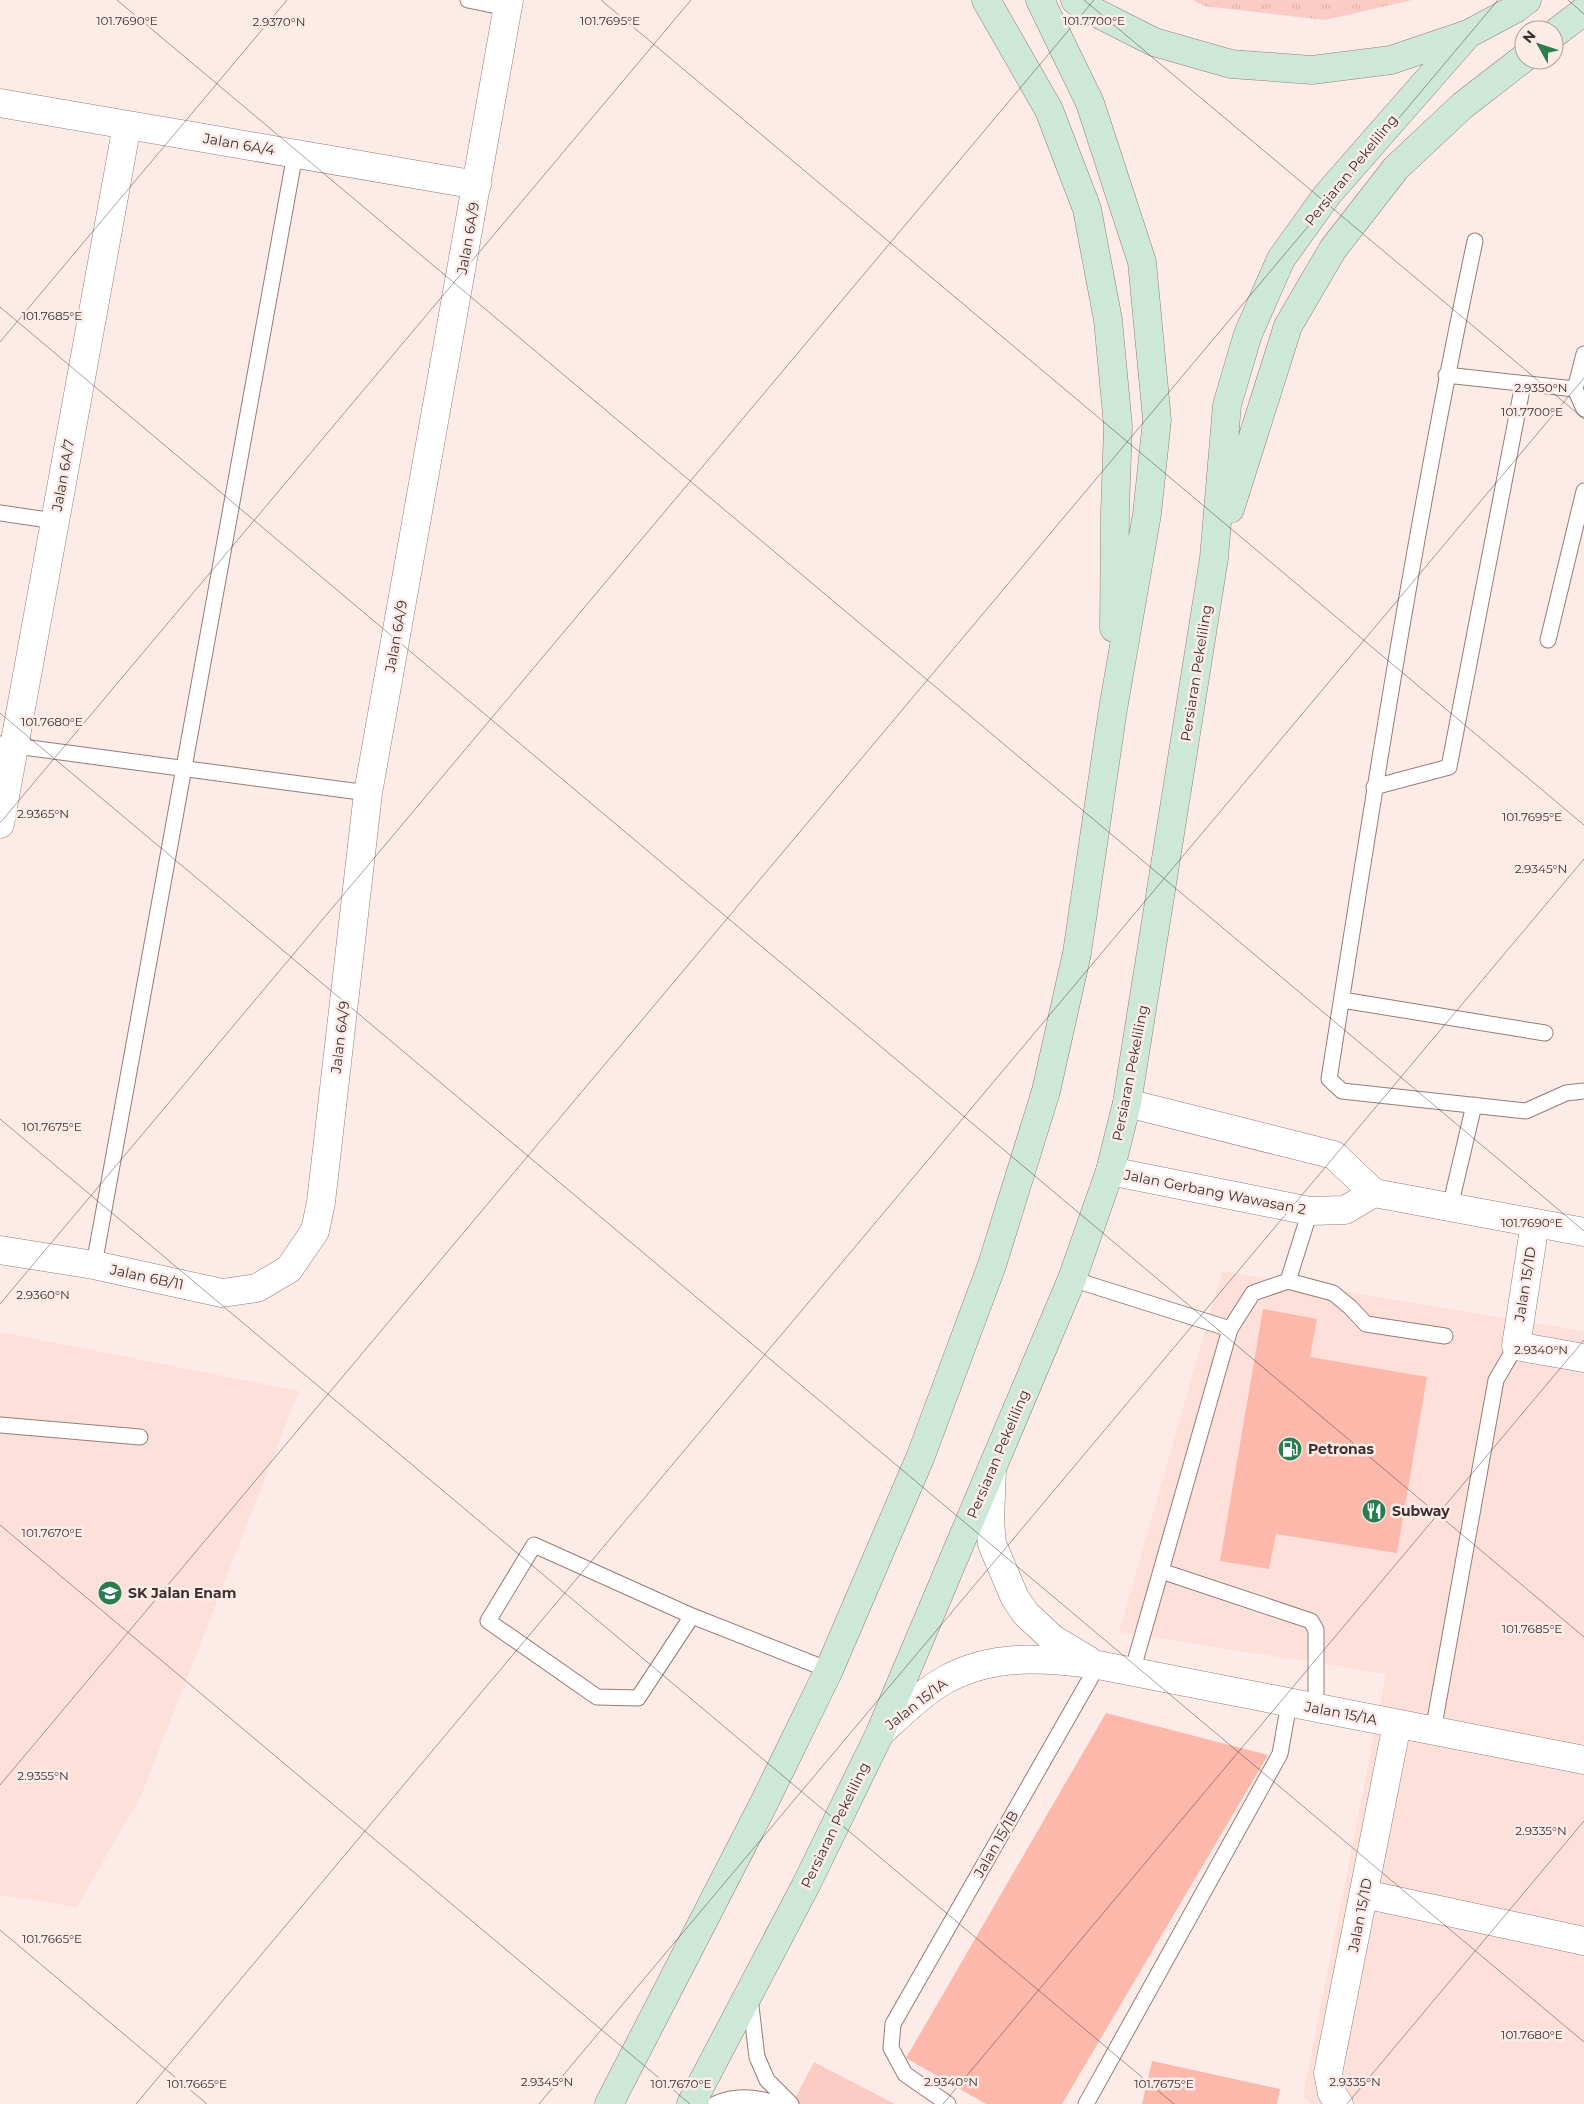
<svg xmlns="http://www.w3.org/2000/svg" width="1584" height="2104" font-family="Montserrat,sans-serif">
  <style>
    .built { fill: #fee0da }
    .grass { fill: url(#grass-tufts) }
    .garden { fill: #fcccc4 }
    .building { fill: #fdb8ac }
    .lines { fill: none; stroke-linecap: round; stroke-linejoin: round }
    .service-casing { stroke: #967c77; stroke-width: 17 }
    .minor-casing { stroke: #967c77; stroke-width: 29 }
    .tertiary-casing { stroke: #967c77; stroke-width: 29 }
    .secondary-casing { stroke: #967c77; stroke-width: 29 }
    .service { stroke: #fff; stroke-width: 15 }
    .minor { stroke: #fff; stroke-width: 28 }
    .tertiary { stroke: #fff; stroke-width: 28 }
    .secondary { stroke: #cde8d8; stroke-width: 28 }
    .ticks { fill: none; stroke: #3c312f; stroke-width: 1; stroke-opacity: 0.45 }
    .labels { text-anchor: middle; stroke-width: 5; stroke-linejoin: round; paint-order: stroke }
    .street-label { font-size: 14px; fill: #3c312f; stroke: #fdebe8 }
    .poi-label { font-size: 14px; font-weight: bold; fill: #3c312f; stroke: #fdebe8; text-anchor: start }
    .ticks-label { font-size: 12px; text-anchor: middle; fill: #3c312f; stroke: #fdebe8; stroke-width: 5; stroke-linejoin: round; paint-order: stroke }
  </style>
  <defs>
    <pattern id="grass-tufts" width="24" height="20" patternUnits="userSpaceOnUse" patternTransform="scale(1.25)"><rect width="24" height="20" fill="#fcccc4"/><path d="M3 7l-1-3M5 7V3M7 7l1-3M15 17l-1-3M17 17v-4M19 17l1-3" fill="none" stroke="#d9b0a9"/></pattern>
  </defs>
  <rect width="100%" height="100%" fill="#fdebe8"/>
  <path class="built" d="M1222,1271l362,60v773h-273l-8,-8 83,-422 -267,-42z
    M0,1332l299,59 -158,405 -64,111 -77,-12z"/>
  <path class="grass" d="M1193,0h219l-87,20 -121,-14z"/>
  <path class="garden" d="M814,2062l81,42h-103z"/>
  <path class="building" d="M1263,1309l54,10 -7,38 117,20 -30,176 -121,-19 -7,35 -49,-8z
    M1106,1713l162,42 -206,349h-76l-80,-46z
    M1152,2061l128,28 -3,15h-135z"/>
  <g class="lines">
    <defs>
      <path id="service" d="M468,0l39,8
        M1475,241c-59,277 -102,558 -146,838l13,12 184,20 40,-18 18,-2
        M1446,375l129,14 9,-35
        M1575,389l9,20
        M0,513l55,8
        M1548,640l36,-149
        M0,744l368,49
        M1374,787l75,-20 74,-383
        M1342,1000l203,33
        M1450,1207l24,-102
        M94,1265l201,-1111
        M1072,1279l158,50 -98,343
        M1288,1281l22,-70
        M1230,1329l23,-36 35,-12 45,12 17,14 16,17 79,12
        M0,1425l140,12
        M1161,1571l150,50 5,9v78
        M692,1616l-54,82 -41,-1 -109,-76 46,-76 158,71 137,54
        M1433,1731l63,-351 20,-34
        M750,1998l7,59 10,23 24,24
        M715,2104c19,-9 42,-7 62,0
        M948,2104l-43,-30 -14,-26 2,-24 205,-359
        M1086,2104l194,-350 9,-51"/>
      <path id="minor" d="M0,103l477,82
        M0,824l127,-699
        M1535,1223l-19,123 68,12
        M0,1250l94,15 128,28 35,-5 32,-19 26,-38 6,-29 47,-409 141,-793
        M992,1468l-2,53 2,23 23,54 11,16 27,25 35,21
        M880,1733c21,-19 42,-40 65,-53 48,-27 101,-22 153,-15l486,95
        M1364,1894l220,47
        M1339,2104l-7,-11 -4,-20 69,-349"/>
      <path id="tertiary" d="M1127,1103l207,52 40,38 210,39
        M1110,1171l200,40 35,-1 29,-17"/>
      <path id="secondary" d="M986,0l63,110 38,99 21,111 10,106 -3,86 -1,116
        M1075,0l8,6 71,36 77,22 81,6 79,-10 77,-26 47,-25 12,-9
        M1554,34l30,-23
        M1230,509l58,-183 45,-77 63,-81 66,-62 62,-48
        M609,2104l155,-301 65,-133 91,-212 72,-193 54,-174 31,-138 36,-244 34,-195 10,-94 -15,-158 -52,-159 -50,-103
        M691,2104l115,-219 74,-152 192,-454 38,-108 17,-68 87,-545 13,-153 21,-71 33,-75 46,-64 141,-161"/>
    </defs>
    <use href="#service" class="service-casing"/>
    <use href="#minor" class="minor-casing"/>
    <use href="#tertiary" class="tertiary-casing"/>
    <use href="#secondary" class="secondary-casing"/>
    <use href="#service" class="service"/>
    <use href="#minor" class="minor"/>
    <use href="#tertiary" class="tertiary"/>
    <use href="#secondary" class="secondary"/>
  </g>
  <path class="ticks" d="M117,0l1467,1231M601,0l983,825M1084,0l500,419M1568,0l16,14M0,307l1584,1330M0,342l287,-342M0,713l1584,1329M0,823l691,-823M0,1119l1174,985M0,1304l1094,-1304M0,1525l690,579M0,1785l1498,-1785M0,1930l207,174M136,2104l1448,-1726M539,2104l1045,-1245M943,2104l641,-764M1347,2104l237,-283"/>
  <defs>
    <symbol id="fuel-disc" viewBox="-11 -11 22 22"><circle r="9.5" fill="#2a7d4f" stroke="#fdebe8"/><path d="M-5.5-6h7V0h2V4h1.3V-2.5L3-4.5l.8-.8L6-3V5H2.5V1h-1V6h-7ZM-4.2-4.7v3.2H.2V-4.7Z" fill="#fff"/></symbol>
    <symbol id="restaurant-disc" viewBox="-11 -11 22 22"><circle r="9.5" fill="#2a7d4f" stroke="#fdebe8"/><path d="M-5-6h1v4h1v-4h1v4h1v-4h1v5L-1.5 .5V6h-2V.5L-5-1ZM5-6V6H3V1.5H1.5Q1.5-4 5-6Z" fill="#fff"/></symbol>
    <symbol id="school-disc" viewBox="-11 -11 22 22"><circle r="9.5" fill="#2a7d4f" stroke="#fdebe8"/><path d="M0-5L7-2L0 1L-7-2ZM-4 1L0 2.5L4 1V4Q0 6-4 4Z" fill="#fff"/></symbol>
  </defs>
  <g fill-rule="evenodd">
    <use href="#fuel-disc" x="1276" y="1435" width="28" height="28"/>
    <use href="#restaurant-disc" x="1360" y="1497" width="28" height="28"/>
    <use href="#school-disc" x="96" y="1579" width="28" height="28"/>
  </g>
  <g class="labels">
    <g class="street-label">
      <text transform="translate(239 144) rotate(10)" y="5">Jalan 6A/4</text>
      <text transform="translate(1351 170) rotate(-51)" y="5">Persiaran Pekeliling</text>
      <text transform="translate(468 238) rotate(-80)" y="5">Jalan 6A/9</text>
      <text transform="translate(63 475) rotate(-80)" y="5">Jalan 6A/7</text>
      <text transform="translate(396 636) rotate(-80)" y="5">Jalan 6A/9</text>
      <text transform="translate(1196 673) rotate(-81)" y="5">Persiaran Pekeliling</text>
      <text transform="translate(340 1037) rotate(-83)" y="5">Jalan 6A/9</text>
      <text transform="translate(1130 1073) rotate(-79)" y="5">Persiaran Pekeliling</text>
      <text transform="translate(1215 1192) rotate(11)" y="5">Jalan Gerbang Wawasan 2</text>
      <text transform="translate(147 1277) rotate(12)" y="5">Jalan 6B/11</text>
      <text transform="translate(1525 1284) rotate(-81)" y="5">Jalan 15/1D</text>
      <text transform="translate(998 1454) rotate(-67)" y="5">Persiaran Pekeliling</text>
      <text transform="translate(916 1704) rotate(-38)" y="5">Jalan 15/1A</text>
      <text transform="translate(1341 1713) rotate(11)" y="5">Jalan 15/1A</text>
      <text transform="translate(835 1825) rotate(-64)" y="5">Persiaran Pekeliling</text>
      <text transform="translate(996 1844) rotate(-60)" y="5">Jalan 15/1B</text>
      <text transform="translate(1360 1915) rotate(-79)" y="5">Jalan 15/1D</text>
    </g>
    <g class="poi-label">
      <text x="1308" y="1454">Petronas</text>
      <text x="1392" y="1516">Subway</text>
      <text x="128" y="1598">SK Jalan Enam</text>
    </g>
  </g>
  <g class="ticks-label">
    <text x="127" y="25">101.7690°E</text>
    <text x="610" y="25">101.7695°E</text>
    <text x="1094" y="25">101.7700°E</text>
    <text x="279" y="26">2.9370°N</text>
    <text x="52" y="320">101.7685°E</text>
    <text x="1541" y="392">2.9350°N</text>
    <text x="1532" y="416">101.7700°E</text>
    <text x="52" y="726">101.7680°E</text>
    <text x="43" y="818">2.9365°N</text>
    <text x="1532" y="821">101.7695°E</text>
    <text x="1541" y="873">2.9345°N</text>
    <text x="52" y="1131">101.7675°E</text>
    <text x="1532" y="1227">101.7690°E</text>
    <text x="43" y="1299">2.9360°N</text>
    <text x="1541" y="1354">2.9340°N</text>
    <text x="52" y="1537">101.7670°E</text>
    <text x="1532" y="1633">101.7685°E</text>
    <text x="43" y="1780">2.9355°N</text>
    <text x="1541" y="1835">2.9335°N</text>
    <text x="52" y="1943">101.7665°E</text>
    <text x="1532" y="2039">101.7680°E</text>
    <text x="547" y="2086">2.9345°N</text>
    <text x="951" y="2086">2.9340°N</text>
    <text x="1355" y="2086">2.9335°N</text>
    <text x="197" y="2088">101.7665°E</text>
    <text x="681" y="2088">101.7670°E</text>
    <text x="1164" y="2088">101.7675°E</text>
  </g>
  <g transform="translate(1539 45) rotate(310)"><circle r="24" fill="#fdebe8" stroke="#b0a19e"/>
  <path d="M0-4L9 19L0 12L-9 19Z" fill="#2a7d4f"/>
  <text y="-8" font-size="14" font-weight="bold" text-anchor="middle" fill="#3c312f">N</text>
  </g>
</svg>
